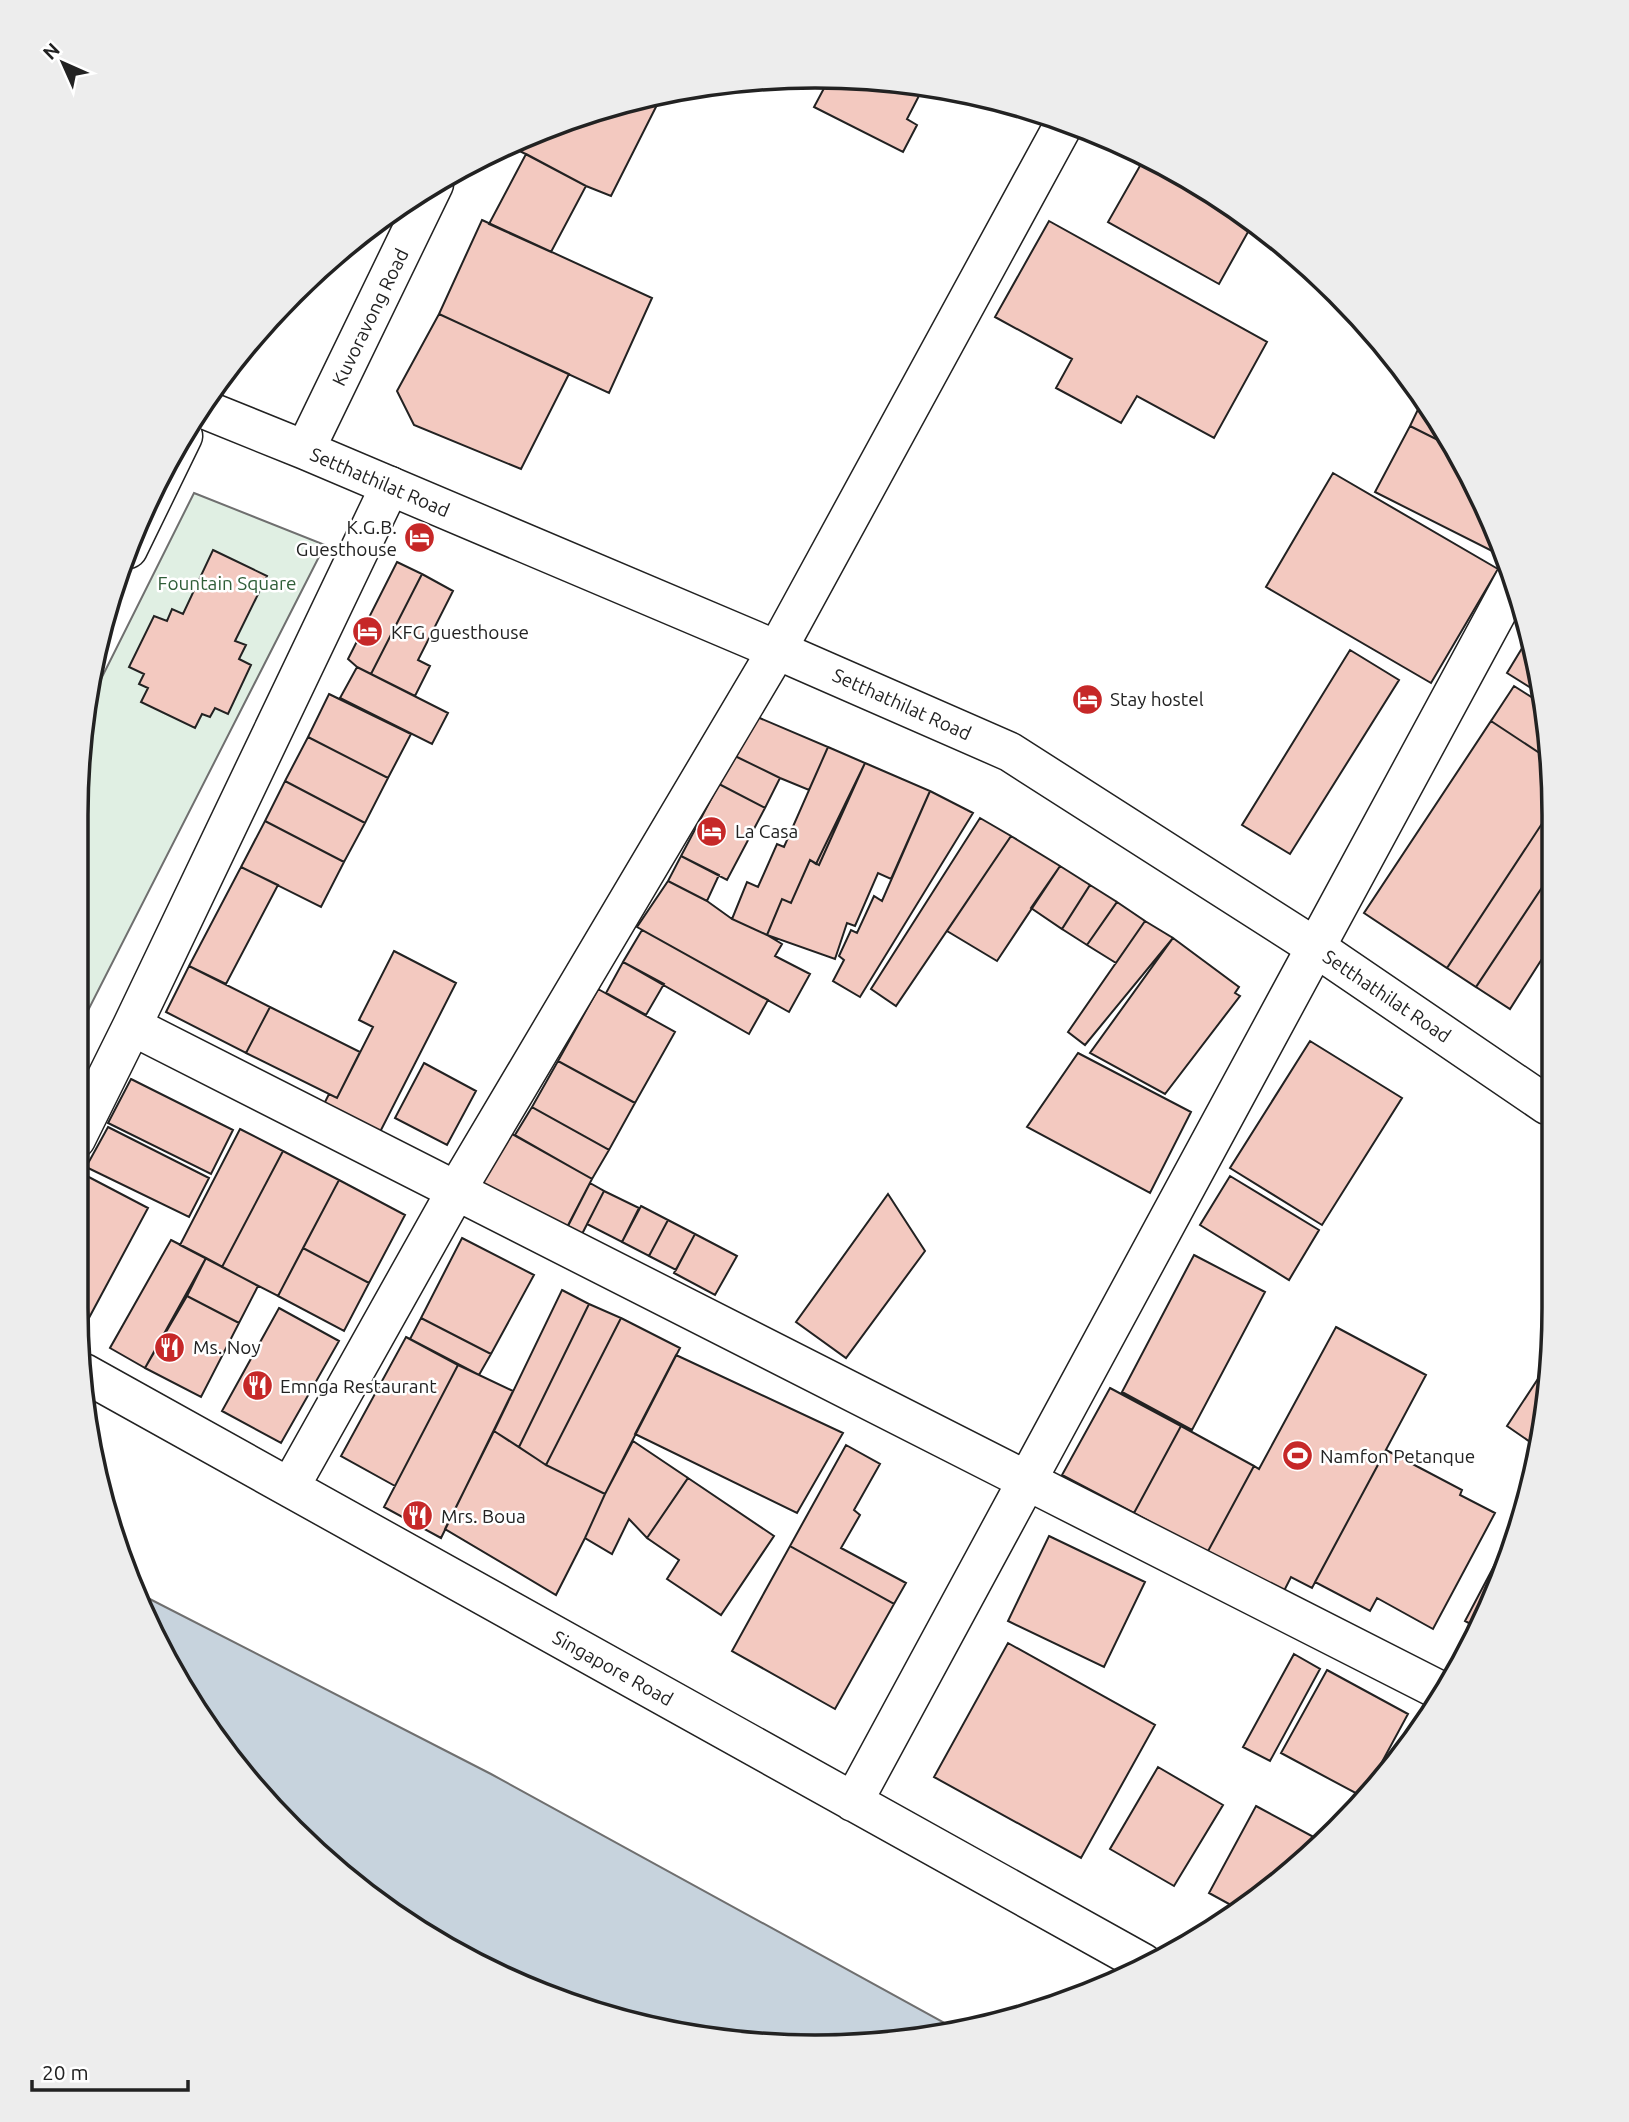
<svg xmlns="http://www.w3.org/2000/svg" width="1629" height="2122" font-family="Ubuntu,sans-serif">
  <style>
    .green { fill: #e0efe3; stroke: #6f6f6f; stroke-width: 2 }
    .water { fill: #c7d3dd; stroke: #6f6f6f; stroke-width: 2 }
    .building { fill: #f3c9c0; stroke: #222; stroke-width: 2 }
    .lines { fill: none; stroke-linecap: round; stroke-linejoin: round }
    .street-casing { stroke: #222; stroke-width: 41 }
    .secondary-casing { stroke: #222; stroke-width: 41 }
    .path { stroke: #646464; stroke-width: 4.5; stroke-dasharray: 5 3.5; stroke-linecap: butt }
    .street { stroke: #fff; stroke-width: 38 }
    .secondary { stroke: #fff; stroke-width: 38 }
    .labels { text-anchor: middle; stroke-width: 5; stroke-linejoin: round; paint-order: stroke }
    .street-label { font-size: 19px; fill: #222; stroke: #fff }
    .poi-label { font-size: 19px; fill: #222; stroke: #fff; text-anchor: start }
    .park-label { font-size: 19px; fill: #2f5e38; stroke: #fff }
    .rim { fill: none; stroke: #222; stroke-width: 3.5 }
  </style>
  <rect width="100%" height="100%" fill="#fff"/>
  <path class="green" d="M194,493l131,52 -249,489 1,-267 9,-58z"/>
  <path class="water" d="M140,1594l351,180 461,253 -90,18h-96l-142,-23 -179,-74 -153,-117 -118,-154z"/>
  <path class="building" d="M830,77l94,9 -17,33 10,6 -14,27 -89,-45z
    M664,91l-53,105 -25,-10 -70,-37 7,-13 9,-5z
    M526,154l60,32 -35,66 -62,-28z
    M1145,157l81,43 27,23 -34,61 -111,-62z
    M482,220l170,78 -43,95 -170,-79z
    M1049,221l218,121 -53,96 -77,-42 -16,27 -65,-35 16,-29 -77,-42z
    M439,314l130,60 -48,95 -107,-44 -17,-34z
    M1424,397l5,7 21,42 -40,-20z
    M1410,426l40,20 54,111 -129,-65z
    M1333,473l165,96 -67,114 -165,-96z
    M213,550l54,26 -32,65 11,4 -7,14 12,6 -23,49 -13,-6 -5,9 -8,-3 -7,14 -54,-26 7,-14 -9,-4 5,-10 -15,-7 25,-51 13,5 5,-12 11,5z
    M397,562l25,12 -51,100 -14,-7 -9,-8z
    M422,574l31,17 -35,69 12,6 -15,30 -44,-22z
    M1527,640l3,1 11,50 -2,2 -32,-20z
    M1350,650l49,30 -109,174 -48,-29z
    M357,667l91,46 -16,31 -92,-46z
    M1514,686l30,19 3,13v40l-56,-37z
    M329,694l82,40 -23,44 -80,-41z
    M755,716l73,31 -19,43 -29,-12 -45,-22z
    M1491,721l56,37v58l-100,152 -83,-55z
    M308,737l80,41 -23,45 -80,-42z
    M828,747l37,16 -46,102 -9,-5 -19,43 -9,-4 -15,36 -35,-16 15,-37 11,5 19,-43 7,3z
    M735,756l45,22 -15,30 -46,-24z
    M865,763l65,28 -39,88 -13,-6 -23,53 -8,-3 -12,36 -68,-24 15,-36 9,4 19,-43 6,4z
    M285,781l80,42 -21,39 -79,-41z
    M719,784l46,24 -38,72 -46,-24z
    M930,791l43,22 -113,184 -27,-16 11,-21 -5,-4 12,-26 6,3 17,-37 8,5z
    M1547,816v64l-71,107 -29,-19z
    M980,818l31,18 -115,170 -25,-17z
    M265,821l79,41 -23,45 -80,-40z
    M1011,836l49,30 -63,95 -50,-30z
    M681,856l38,19 -12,26 -39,-20z
    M1060,866l30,19 -28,44 -31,-21z
    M241,867l37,18 -52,99 -37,-18z
    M1547,880v71l-37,58 -34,-22z
    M668,881l39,20 25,18 35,16 15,9 -7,12 35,18 -21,38 -152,-85z
    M1090,885l27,17 -30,43 -25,-16z
    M1117,902l28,19 -29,42 -29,-18z
    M1145,921l28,17 -88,107 -17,-13z
    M642,930l126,70 -19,34 -126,-72z
    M1173,938l66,49 -4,6 5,3 -75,98 -75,-41z
    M394,951l62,32 -77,151 -56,-28 6,-12 8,4 36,-71 -14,-7z
    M623,962l41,22 -18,31 -40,-22z
    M189,966l81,41 -24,46 -80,-41z
    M598,989l77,43 -40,71 -77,-42z
    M270,1007l90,45 -23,46 -91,-45z
    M1310,1041l92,57 -80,127 -92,-57z
    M1078,1053l113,59 -41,81 -123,-66z
    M558,1061l77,42 -26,47 -77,-43z
    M424,1063l52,28 -29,54 -52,-27z
    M131,1079l102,51 -22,44 -103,-51z
    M532,1107l77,43 -17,29 -77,-44z
    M108,1127l101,51 -20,39 -103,-50z
    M240,1129l43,22 -61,116 -42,-22z
    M510,1133l82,46 -28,54 -87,-45z
    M283,1151l56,29 -61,116 -56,-29z
    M83,1174l65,34 -65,121 -5,-3 -3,-18 1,-120z
    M1230,1176l89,54 -30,50 -89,-55z
    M339,1180l66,35 -36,68 -66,-35z
    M590,1183l14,8 -22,43 -14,-8z
    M604,1191l35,17 -17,34 -35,-18z
    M888,1194l37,57 -79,107 -50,-36z
    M641,1206l27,14 -19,36 -27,-14z
    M668,1220l27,14 -19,36 -27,-14z
    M695,1234l42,22 -22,39 -41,-22z
    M462,1238l72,37 -43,79 -70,-36z
    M171,1240l35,18 -61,110 -35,-20z
    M303,1248l66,35 -25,48 -66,-35z
    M1194,1255l71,37 -73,138 -70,-38z
    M206,1258l52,28 -19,37 -52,-27z
    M562,1290l27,14 -70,143 -25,-16z
    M187,1296l52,27 -38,74 -56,-29z
    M589,1304l32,14 -75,147 -27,-18z
    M279,1308l60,33 -58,102 -59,-32z
    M421,1318l70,36 -12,21 -69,-36z
    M621,1318l59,30 -75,146 -59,-29z
    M1336,1327l90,48 -114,213 -21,-11 -8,16 -76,-40 47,-87 5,3z
    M406,1337l52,28 -63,121 -54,-30z
    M676,1355l167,78 -46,80 -162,-79z
    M458,1365l55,26 -72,147 -57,-31z
    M1547,1365v39l-11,42 -29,-20z
    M1110,1388l71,38 -47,87 -72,-38z
    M1181,1426l73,40 -47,87 -73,-40z
    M494,1431l52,34 59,29 -20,44 -29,57 -111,-66z
    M633,1441l55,37 -41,60 -18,-19 -17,35 -27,-16 20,-44z
    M846,1445l34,19 -26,46 6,5 -19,33 65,35 -12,21 -104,-58z
    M1386,1450l76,40 -2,5 35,18 -62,116 -56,-31 -7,13 -55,-29z
    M688,1478l86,58 -53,79 -54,-36 12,-19 -32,-22z
    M1049,1536l96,46 -41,85 -96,-46z
    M790,1546l104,58 -59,105 -103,-58z
    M1504,1547l5,2 -11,41 -20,38 -13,-7z
    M1008,1643l147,82 -74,133 -147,-81z
    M1294,1654l26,15 -50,92 -27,-14z
    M1327,1670l81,44 -45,83 -82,-44z
    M1158,1767l65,38 -49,81 -64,-37z
    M1256,1806l67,36 -83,68 -31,-17z"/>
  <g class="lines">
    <defs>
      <path id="street" d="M128,549l55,-113
        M132,1026l1311,666
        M76,1139l56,-113 258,-540
        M84,1373l1059,590
        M290,1487l166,-296 321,-541 288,-528
        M853,1802l662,-1223"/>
      <path id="secondary" d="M201,408l104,42 472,200 233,102 305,195 232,158
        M305,450l129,-266"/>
    </defs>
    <use href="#street" class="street-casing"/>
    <use href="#secondary" class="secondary-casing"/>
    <path class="path" d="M76,976l2,-4h-2"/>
    <use href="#street" class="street"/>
    <use href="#secondary" class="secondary"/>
  </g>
  <defs>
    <symbol id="hotel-disc" viewBox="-11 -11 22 22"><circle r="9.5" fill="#c62828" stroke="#fff"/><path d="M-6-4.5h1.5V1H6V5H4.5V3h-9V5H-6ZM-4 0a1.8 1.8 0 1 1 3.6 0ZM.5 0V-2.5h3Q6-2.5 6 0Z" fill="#fff"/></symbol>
    <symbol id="restaurant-disc" viewBox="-11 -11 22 22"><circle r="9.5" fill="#c62828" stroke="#fff"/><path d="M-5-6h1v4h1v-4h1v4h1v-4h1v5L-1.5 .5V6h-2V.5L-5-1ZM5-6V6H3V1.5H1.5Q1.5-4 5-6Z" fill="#fff"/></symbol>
    <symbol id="stadium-disc" viewBox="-11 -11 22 22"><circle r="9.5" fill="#c62828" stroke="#fff"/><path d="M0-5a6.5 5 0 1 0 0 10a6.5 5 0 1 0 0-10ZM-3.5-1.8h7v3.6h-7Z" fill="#fff"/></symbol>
  </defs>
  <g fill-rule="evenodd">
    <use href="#hotel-disc" x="402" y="520" width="35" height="35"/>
    <use href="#hotel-disc" x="350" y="614" width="35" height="35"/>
    <use href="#hotel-disc" x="1070" y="682" width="35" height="35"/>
    <use href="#hotel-disc" x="694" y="814" width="35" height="35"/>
    <use href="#restaurant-disc" x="152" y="1330" width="35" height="35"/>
    <use href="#restaurant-disc" x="240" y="1368" width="35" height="35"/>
    <use href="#stadium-disc" x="1280" y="1438" width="35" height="35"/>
    <use href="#restaurant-disc" x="400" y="1498" width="35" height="35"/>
  </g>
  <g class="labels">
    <g class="street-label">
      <text transform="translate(370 317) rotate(-64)" y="7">Kuvoravong Road</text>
      <text transform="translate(380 482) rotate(23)" y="7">Setthathilat Road</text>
      <text transform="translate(902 704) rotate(24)" y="7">Setthathilat Road</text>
      <text transform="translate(1387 996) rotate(34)" y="7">Setthathilat Road</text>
      <text transform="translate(613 1668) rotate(29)" y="7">Singapore Road</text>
    </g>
    <g class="poi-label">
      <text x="397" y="534" text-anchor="end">K.G.B.<tspan x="397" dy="22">Guesthouse</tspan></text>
      <text x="391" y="639">KFG guesthouse</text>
      <text x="1110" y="706">Stay hostel</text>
      <text x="735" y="838">La Casa</text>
      <text x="193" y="1354">Ms. Noy</text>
      <text x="280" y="1393">Emnga Restaurant</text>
      <text x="1320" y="1463">Namfon Petanque</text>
      <text x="441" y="1523">Mrs. Boua</text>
    </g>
    <g class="park-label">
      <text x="227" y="590">Fountain Square</text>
    </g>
  </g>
  <path d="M0 0H1629V2122H0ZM815 88H815A727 727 0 0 1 1542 815V1308A727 727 0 0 1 815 2035H815A727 727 0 0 1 88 1308V815A727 727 0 0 1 815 88Z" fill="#ededed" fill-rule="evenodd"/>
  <path class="rim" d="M815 88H815A727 727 0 0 1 1542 815V1308A727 727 0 0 1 815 2035H815A727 727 0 0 1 88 1308V815A727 727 0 0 1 815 88Z"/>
  <g transform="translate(63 63) rotate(315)" stroke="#ffffff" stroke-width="5" paint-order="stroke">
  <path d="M0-5L12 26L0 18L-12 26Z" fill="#222222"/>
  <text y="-10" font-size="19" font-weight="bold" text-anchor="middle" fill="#222222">N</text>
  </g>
  <path d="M32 2080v10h156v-10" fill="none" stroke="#222222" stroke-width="3.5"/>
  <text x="42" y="2080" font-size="21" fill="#222222" stroke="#ffffff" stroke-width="5" paint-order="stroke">20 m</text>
</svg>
